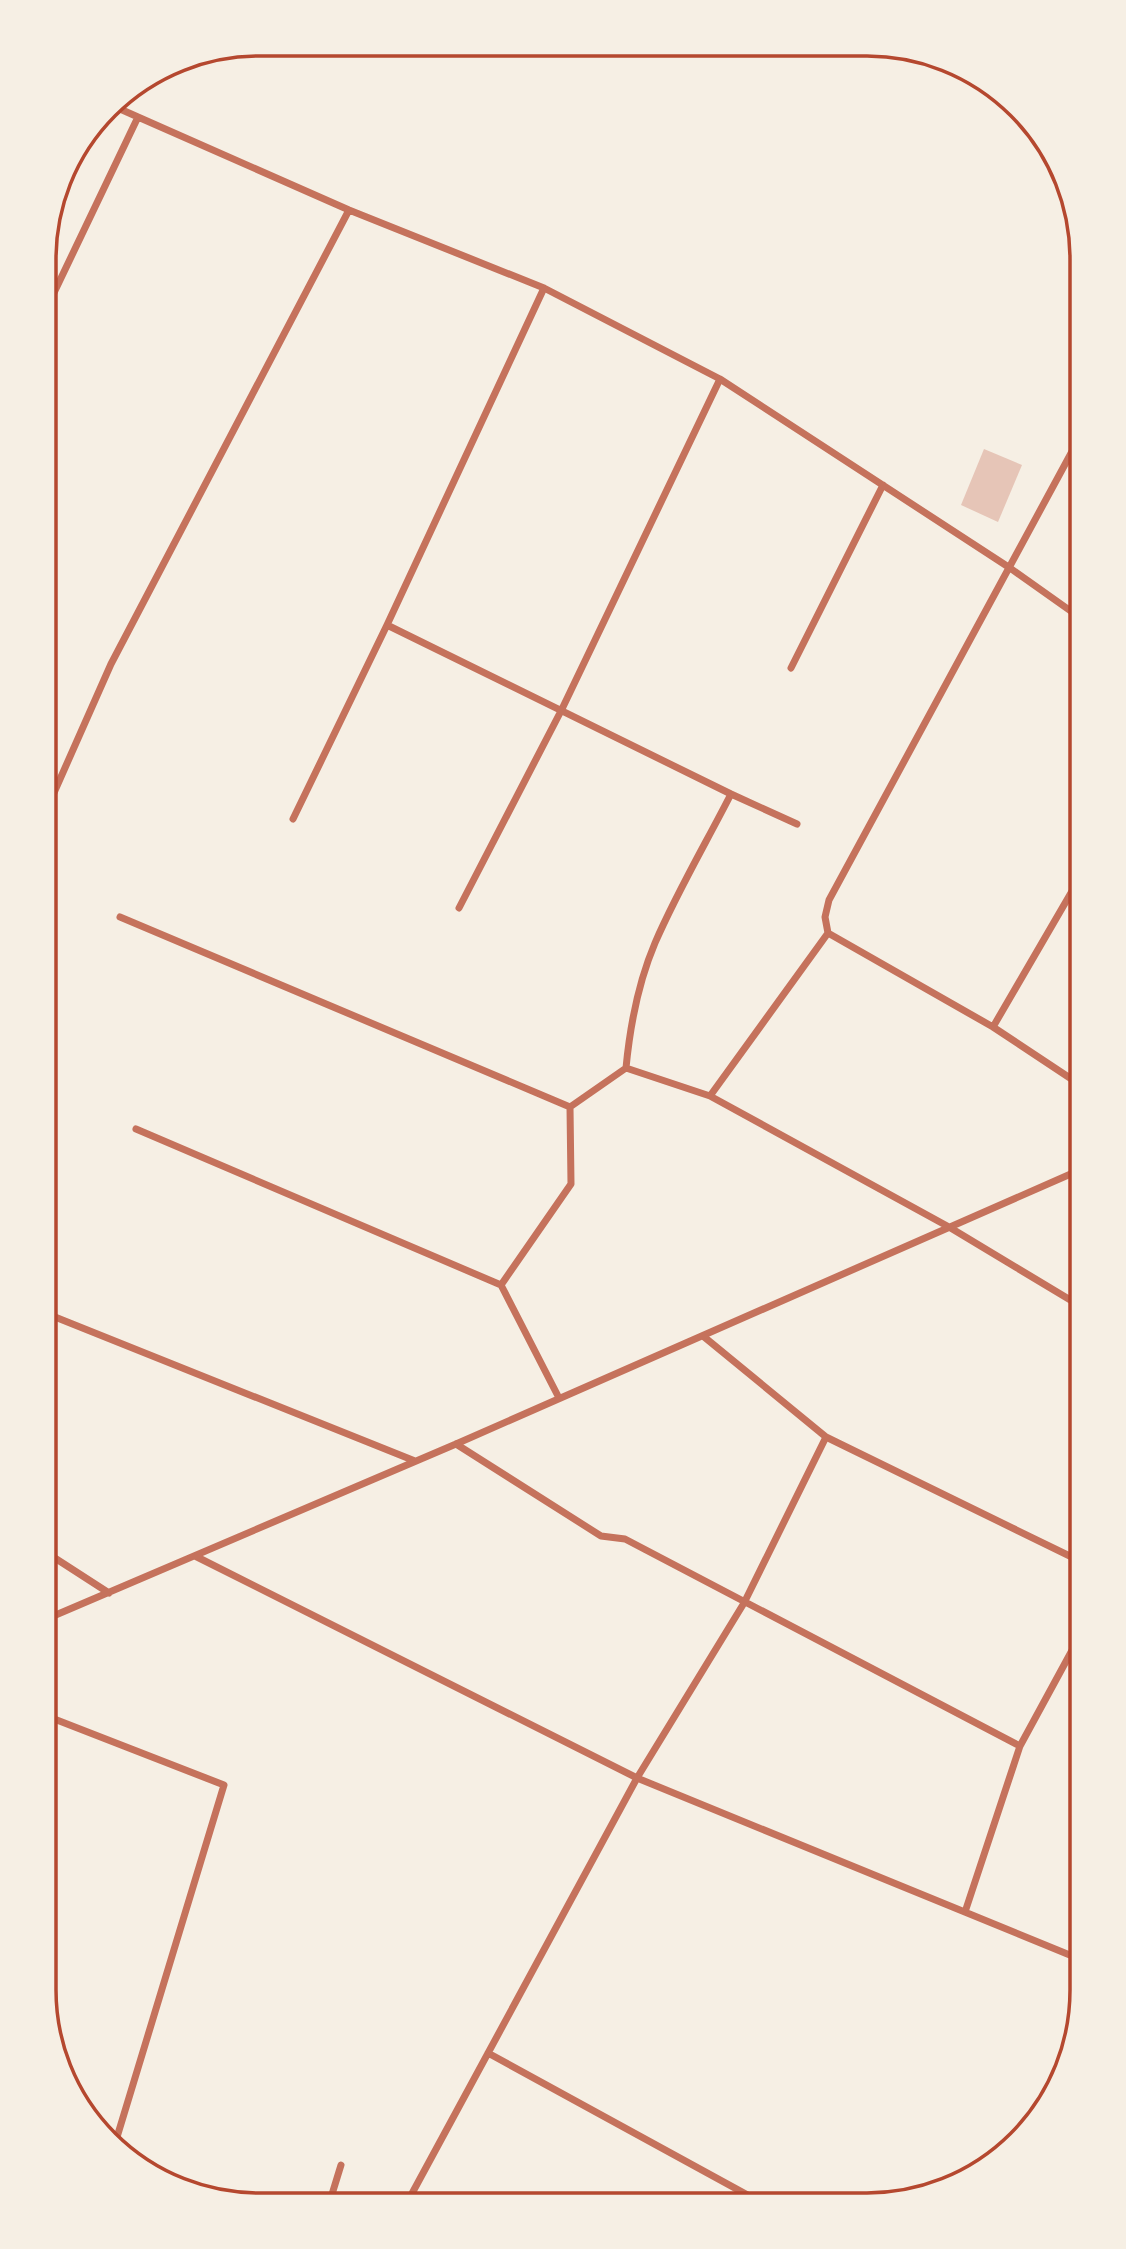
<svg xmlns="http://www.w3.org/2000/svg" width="1126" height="2249" font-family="Barlow,sans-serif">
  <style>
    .building { fill: #e6c5b7 }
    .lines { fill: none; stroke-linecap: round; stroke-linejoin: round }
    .minor { stroke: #c5725c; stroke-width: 7 }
    .rim { fill: none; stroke: #b5482f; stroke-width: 3.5 }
  </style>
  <rect width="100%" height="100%" fill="#f6efe4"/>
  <path class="building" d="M984,449l38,16 -24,57 -37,-17z"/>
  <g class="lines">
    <path class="minor" d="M111,105l27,12
      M51,299l87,-182 211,93 195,78 176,91 290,189 72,51
      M45,313l6,-14 -6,-2
      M387,625l344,169 66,30
      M791,668l92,-183
      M45,813l66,-149 238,-454
      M293,819l94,-194 157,-337
      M459,908l103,-199 158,-330
      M120,917l450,190 56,-39 84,28 118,-163 165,94 89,-153
      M828,933l-3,-16 4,-17 253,-467
      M993,1027l89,59
      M626,1068c4,-42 12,-85 29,-125 22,-51 51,-100 76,-149
      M710,1096l239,131 133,80
      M136,1129l365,156 58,113
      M501,1285l70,-101 -1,-77
      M55,1317l360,144
      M703,1336l123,101 256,125
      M456,1444l145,92 24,3 395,207
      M44,1551l65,42
      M195,1556l442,222 107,-175 82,-166
      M44,1620l412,-176 626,-275
      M44,1715l180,70 -110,362
      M44,1746l9,-27
      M965,1912l55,-166 62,-114
      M488,2053l278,152
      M329,2204l12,-39
      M418,2204l-9,-5 228,-421 445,182"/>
  </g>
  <path d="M0 0H1126V2249H0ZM259 56H867A203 203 0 0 1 1070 259V1990A203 203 0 0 1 867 2193H259A203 203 0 0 1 56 1990V259A203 203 0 0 1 259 56Z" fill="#f6efe4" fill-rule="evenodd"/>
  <path class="rim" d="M259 56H867A203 203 0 0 1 1070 259V1990A203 203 0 0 1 867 2193H259A203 203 0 0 1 56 1990V259A203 203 0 0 1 259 56Z"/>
</svg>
